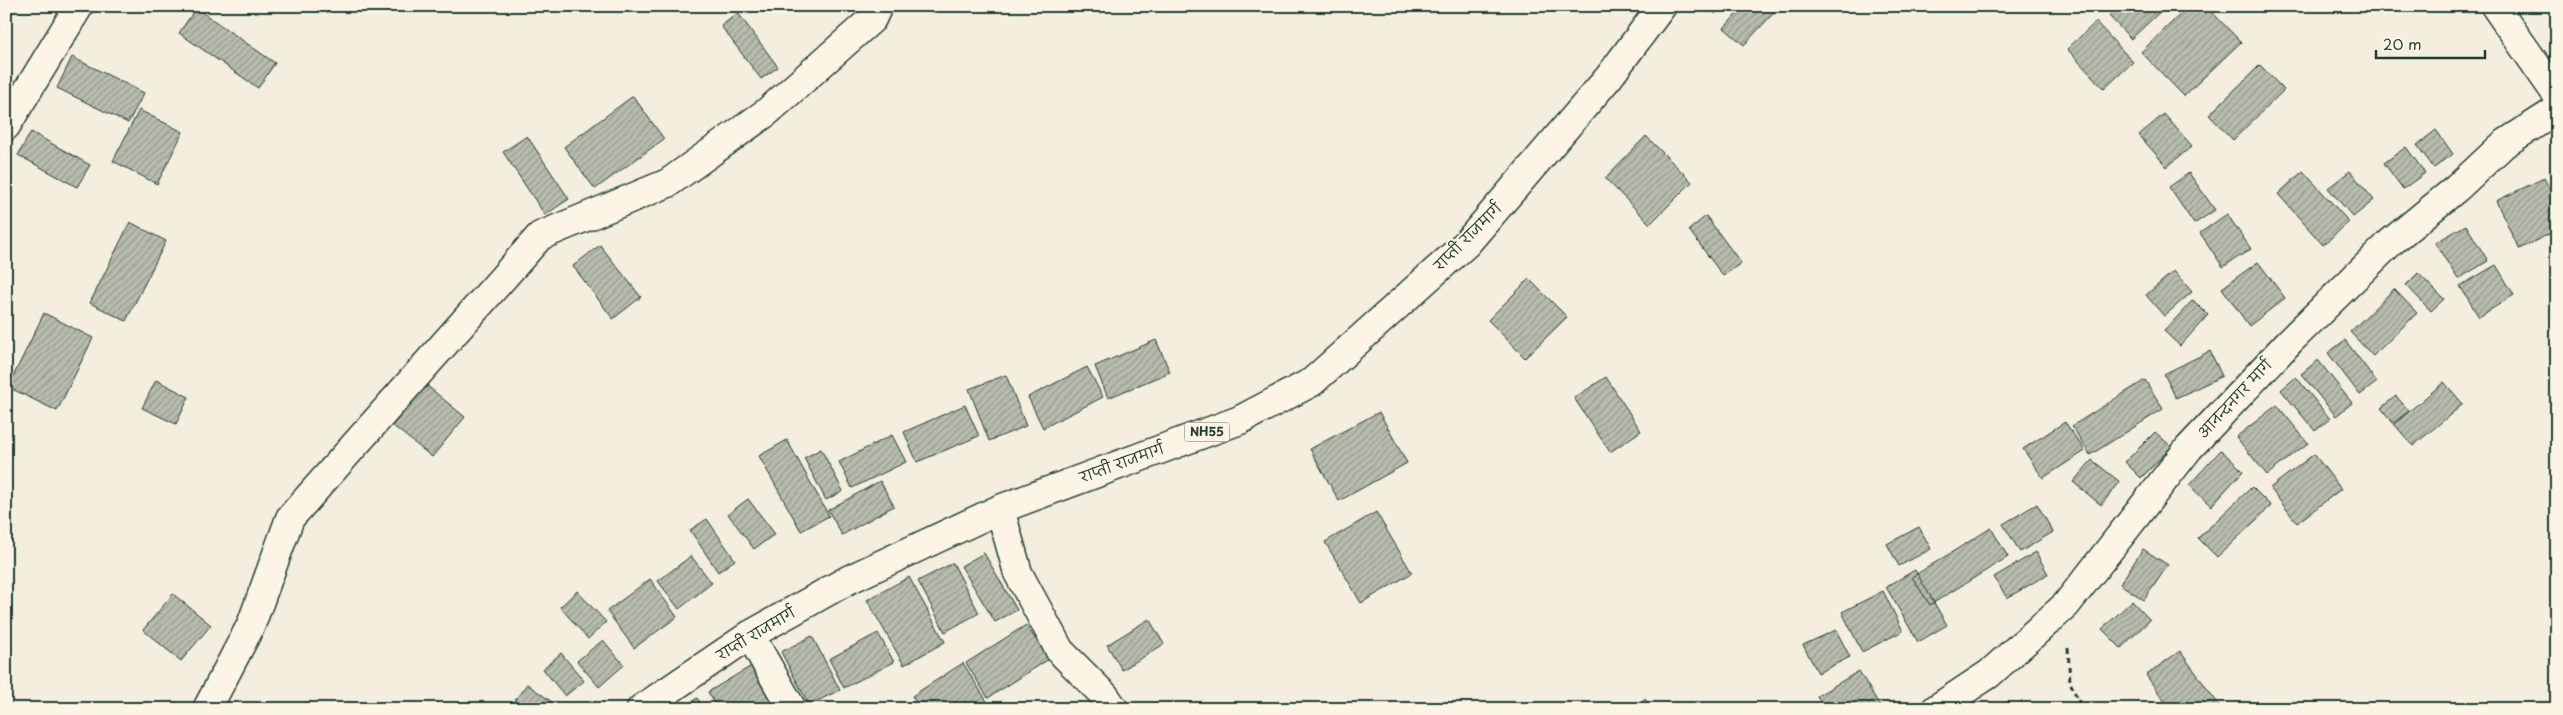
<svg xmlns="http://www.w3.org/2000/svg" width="2563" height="715" font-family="'Playpen Sans','Playpen Sans Deva',sans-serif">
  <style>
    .building { fill: url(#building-hatch); stroke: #1f3d34 }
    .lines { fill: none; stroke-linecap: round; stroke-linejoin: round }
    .minor-casing { stroke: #1f3d34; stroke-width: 31 }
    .major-casing { stroke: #1f3d34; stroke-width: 31 }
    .path { stroke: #1f3d34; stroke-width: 3; stroke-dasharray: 5 4; stroke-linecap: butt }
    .minor { stroke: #fcf5e5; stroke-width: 28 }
    .major { stroke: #fcf5e5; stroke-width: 28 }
    .labels { text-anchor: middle; stroke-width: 4; stroke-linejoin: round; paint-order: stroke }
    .shield { fill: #fcf5e5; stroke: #617469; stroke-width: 1 }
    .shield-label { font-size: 12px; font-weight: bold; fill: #1f3d34 }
    .street-label { font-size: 14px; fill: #1f3d34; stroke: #fcf5e5 }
  </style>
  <defs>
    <pattern id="building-hatch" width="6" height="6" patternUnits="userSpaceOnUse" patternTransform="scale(1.25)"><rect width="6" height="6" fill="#b8bcae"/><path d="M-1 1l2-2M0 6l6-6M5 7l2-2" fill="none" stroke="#959a8e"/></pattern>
  </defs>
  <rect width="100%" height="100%" fill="#f3eede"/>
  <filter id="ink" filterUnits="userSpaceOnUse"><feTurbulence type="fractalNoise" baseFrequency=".02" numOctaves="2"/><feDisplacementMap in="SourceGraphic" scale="10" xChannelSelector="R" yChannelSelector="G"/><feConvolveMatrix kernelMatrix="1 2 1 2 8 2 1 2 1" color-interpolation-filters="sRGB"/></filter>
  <g filter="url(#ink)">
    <path class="building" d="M1707,6h15l-7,8z
      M1744,6h36l-36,39 -20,-17z
      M2079,6h11l-5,6z
      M2119,6h47l-35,33 -22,-23z
      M2189,6h17l35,36 -57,54 -43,-44z
      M2548,6h9v5l-3,3z
      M196,8l79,55 -17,25 -79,-55z
      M738,13l40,54 -17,12 -40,-53z
      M2096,22l37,40 -29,27 -37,-40z
      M72,57l72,36 -16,30 -71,-35z
      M2260,65l24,25 -51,50 -24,-25z
      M633,96l31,43 -69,50 -31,-42z
      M139,110l44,22 -26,52 -44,-23z
      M2164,114l28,32 -25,21 -28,-32z
      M2436,130l17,24 -19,14 -17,-23z
      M31,132l59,33 -13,22 -59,-32z
      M527,136l42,63 -24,16 -42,-63z
      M1646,136l46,46 -42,42 -45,-46z
      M2406,147l19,26 -22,16 -19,-26z
      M2303,171l46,51 -26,23 -45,-51z
      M2350,171l24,29 -21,17 -25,-29z
      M2189,173l26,37 -21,14 -25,-37z
      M2544,178l13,25v27l-38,19 -23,-48z
      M2227,214l24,35 -28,18 -23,-34z
      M1706,216l35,47 -18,13 -34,-46z
      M130,222l36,19 -40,80 -36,-18z
      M2466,225l22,36 -30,18 -23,-36z
      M600,245l41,52 -28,22 -40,-53z
      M2258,262l27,36 -36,28 -27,-38z
      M2496,265l18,30 -35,22 -19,-31z
      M2174,271l18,21 -28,24 -18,-21z
      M2418,273l26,26 -13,12 -25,-26z
      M1529,279l38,38 -42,41 -37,-38z
      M2394,289l23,24 -44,43 -23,-24z
      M2193,300l15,15 -28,31 -16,-15z
      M44,313l49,25 -36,73 -49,-24z
      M1156,340l14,32 -62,26 -13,-32z
      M2345,340l32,42 -17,13 -32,-42z
      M2210,351l12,25 -46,22 -12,-24z
      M2318,360l34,43 -16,13 -35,-42z
      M1087,367l16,30 -60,31 -15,-31z
      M1006,375l20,51 -37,15 -20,-52z
      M1606,377l35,54 -31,21 -36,-54z
      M2296,377l34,42 -15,12 -34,-41z
      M156,380l33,17 -13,27 -34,-16z
      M2145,380l18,29 -73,46 -18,-29z
      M2444,382l19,22 -50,42 -19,-22z
      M425,384l40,33 -33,40 -40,-32z
      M2396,396l13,15 -16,12 -12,-15z
      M965,405l14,31 -62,26 -13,-30z
      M2277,405l31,38 -41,32 -31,-38z
      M1379,412l28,51 -68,38 -29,-52z
      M2065,422l20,29 -42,27 -20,-29z
      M2155,432l17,15 -31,31 -16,-16z
      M892,435l14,27 -54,26 -13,-26z
      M787,440l42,76 -28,15 -42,-75z
      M821,449l22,42 -17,9 -22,-42z
      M2221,450l22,21 -32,35 -22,-21z
      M2314,454l27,35 -44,34 -27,-35z
      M2092,460l28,22 -19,23 -28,-23z
      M880,481l14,25 -52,29 -14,-25z
      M2252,487l19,19 -54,51 -19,-19z
      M748,499l27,35 -21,15 -26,-35z
      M2037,504l16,28 -33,20 -17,-28z
      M1376,512l36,61 -51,30 -36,-61z
      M707,519l28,41 -17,12 -28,-42z
      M1919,527l12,22 -32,17 -12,-22z
      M1991,528l17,29 -78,48 -18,-28z
      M2143,549l25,16 -24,35 -24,-16z
      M2036,552l12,22 -41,24 -13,-21z
      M984,553l33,57 -22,12 -34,-56z
      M691,556l21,27 -33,26 -21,-28z
      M953,563l26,50 -34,19 -27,-51z
      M1915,570l32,55 -29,17 -32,-55z
      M909,577l36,65 -41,23 -37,-65z
      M650,579l27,38 -43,31 -27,-37z
      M577,591l29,31 -18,17 -28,-32z
      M1883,591l20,40 -41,21 -20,-40z
      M173,594l38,31 -30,36 -38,-31z
      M2132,601l18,19 -29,28 -19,-19z
      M1149,619l15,25 -42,26 -15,-25z
      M1026,625l23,34 -61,39 -22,-35z
      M1836,630l14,27 -32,16 -15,-28z
      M878,633l16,29 -50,26 -15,-29z
      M812,636l28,54 -31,15 -28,-53z
      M603,640l21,25 -25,22 -22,-26z
      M2180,651l42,58h-52l-24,-34z
      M561,653l23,28 -19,15 -22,-27z
      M963,663l28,45 -71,1 -8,-13z
      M753,665l26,42 -61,2 -10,-17z
      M1859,671l21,35 -5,3h-50l-8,-13z
      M527,684l25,18 -5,7h-39z
      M697,698l8,11h-23z
      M1645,699l7,10h-20z
      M2008,702l3,7h-16z"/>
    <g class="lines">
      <defs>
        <path id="minor" d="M2495,6l62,89
          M6,126l73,-120
          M1000,509l18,64 42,78 45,45 9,13
          M750,635l42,74
          M207,709l44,-84 39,-107 250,-282 128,-53 99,-71 105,-93 6,-13
          M1936,709l53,-35 77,-69 123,-157 101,-107 101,-99 66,-54 47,-44 53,-34"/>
        <path id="major" d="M641,709l109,-74 98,-55 152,-71 240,-89 72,-38 155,-139 142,-166 53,-71"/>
      </defs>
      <use href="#minor" class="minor-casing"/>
      <use href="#major" class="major-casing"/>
      <path class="path" d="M2068,648l2,34 12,27"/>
      <use href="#minor" class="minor"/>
      <use href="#major" class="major"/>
    </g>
  </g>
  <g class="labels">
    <rect class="shield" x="1184.5" y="422.5" width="45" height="19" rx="4"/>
    <g class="shield-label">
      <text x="1207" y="436">NH55</text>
    </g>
    <g class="street-label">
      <text transform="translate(1468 237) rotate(-45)" y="5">राप्ती राजमार्ग</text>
      <text transform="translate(2235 399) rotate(-47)" y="5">आनन्दनगर मार्ग</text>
      <text transform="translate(1122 463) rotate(-20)" y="5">राप्ती राजमार्ग</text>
      <text transform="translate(756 634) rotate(-31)" y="5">राप्ती राजमार्ग</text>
    </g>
  </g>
  <rect width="2563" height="715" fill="none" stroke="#fcf5e5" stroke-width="25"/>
  <rect x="12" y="12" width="2538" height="690" fill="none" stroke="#1f3d34" stroke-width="2" filter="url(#ink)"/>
  <path d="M2376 50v8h109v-8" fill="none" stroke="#1f3d34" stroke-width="2.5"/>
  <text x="2383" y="50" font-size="15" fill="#1f3d34" stroke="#fcf5e5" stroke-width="4" paint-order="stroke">20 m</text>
</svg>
